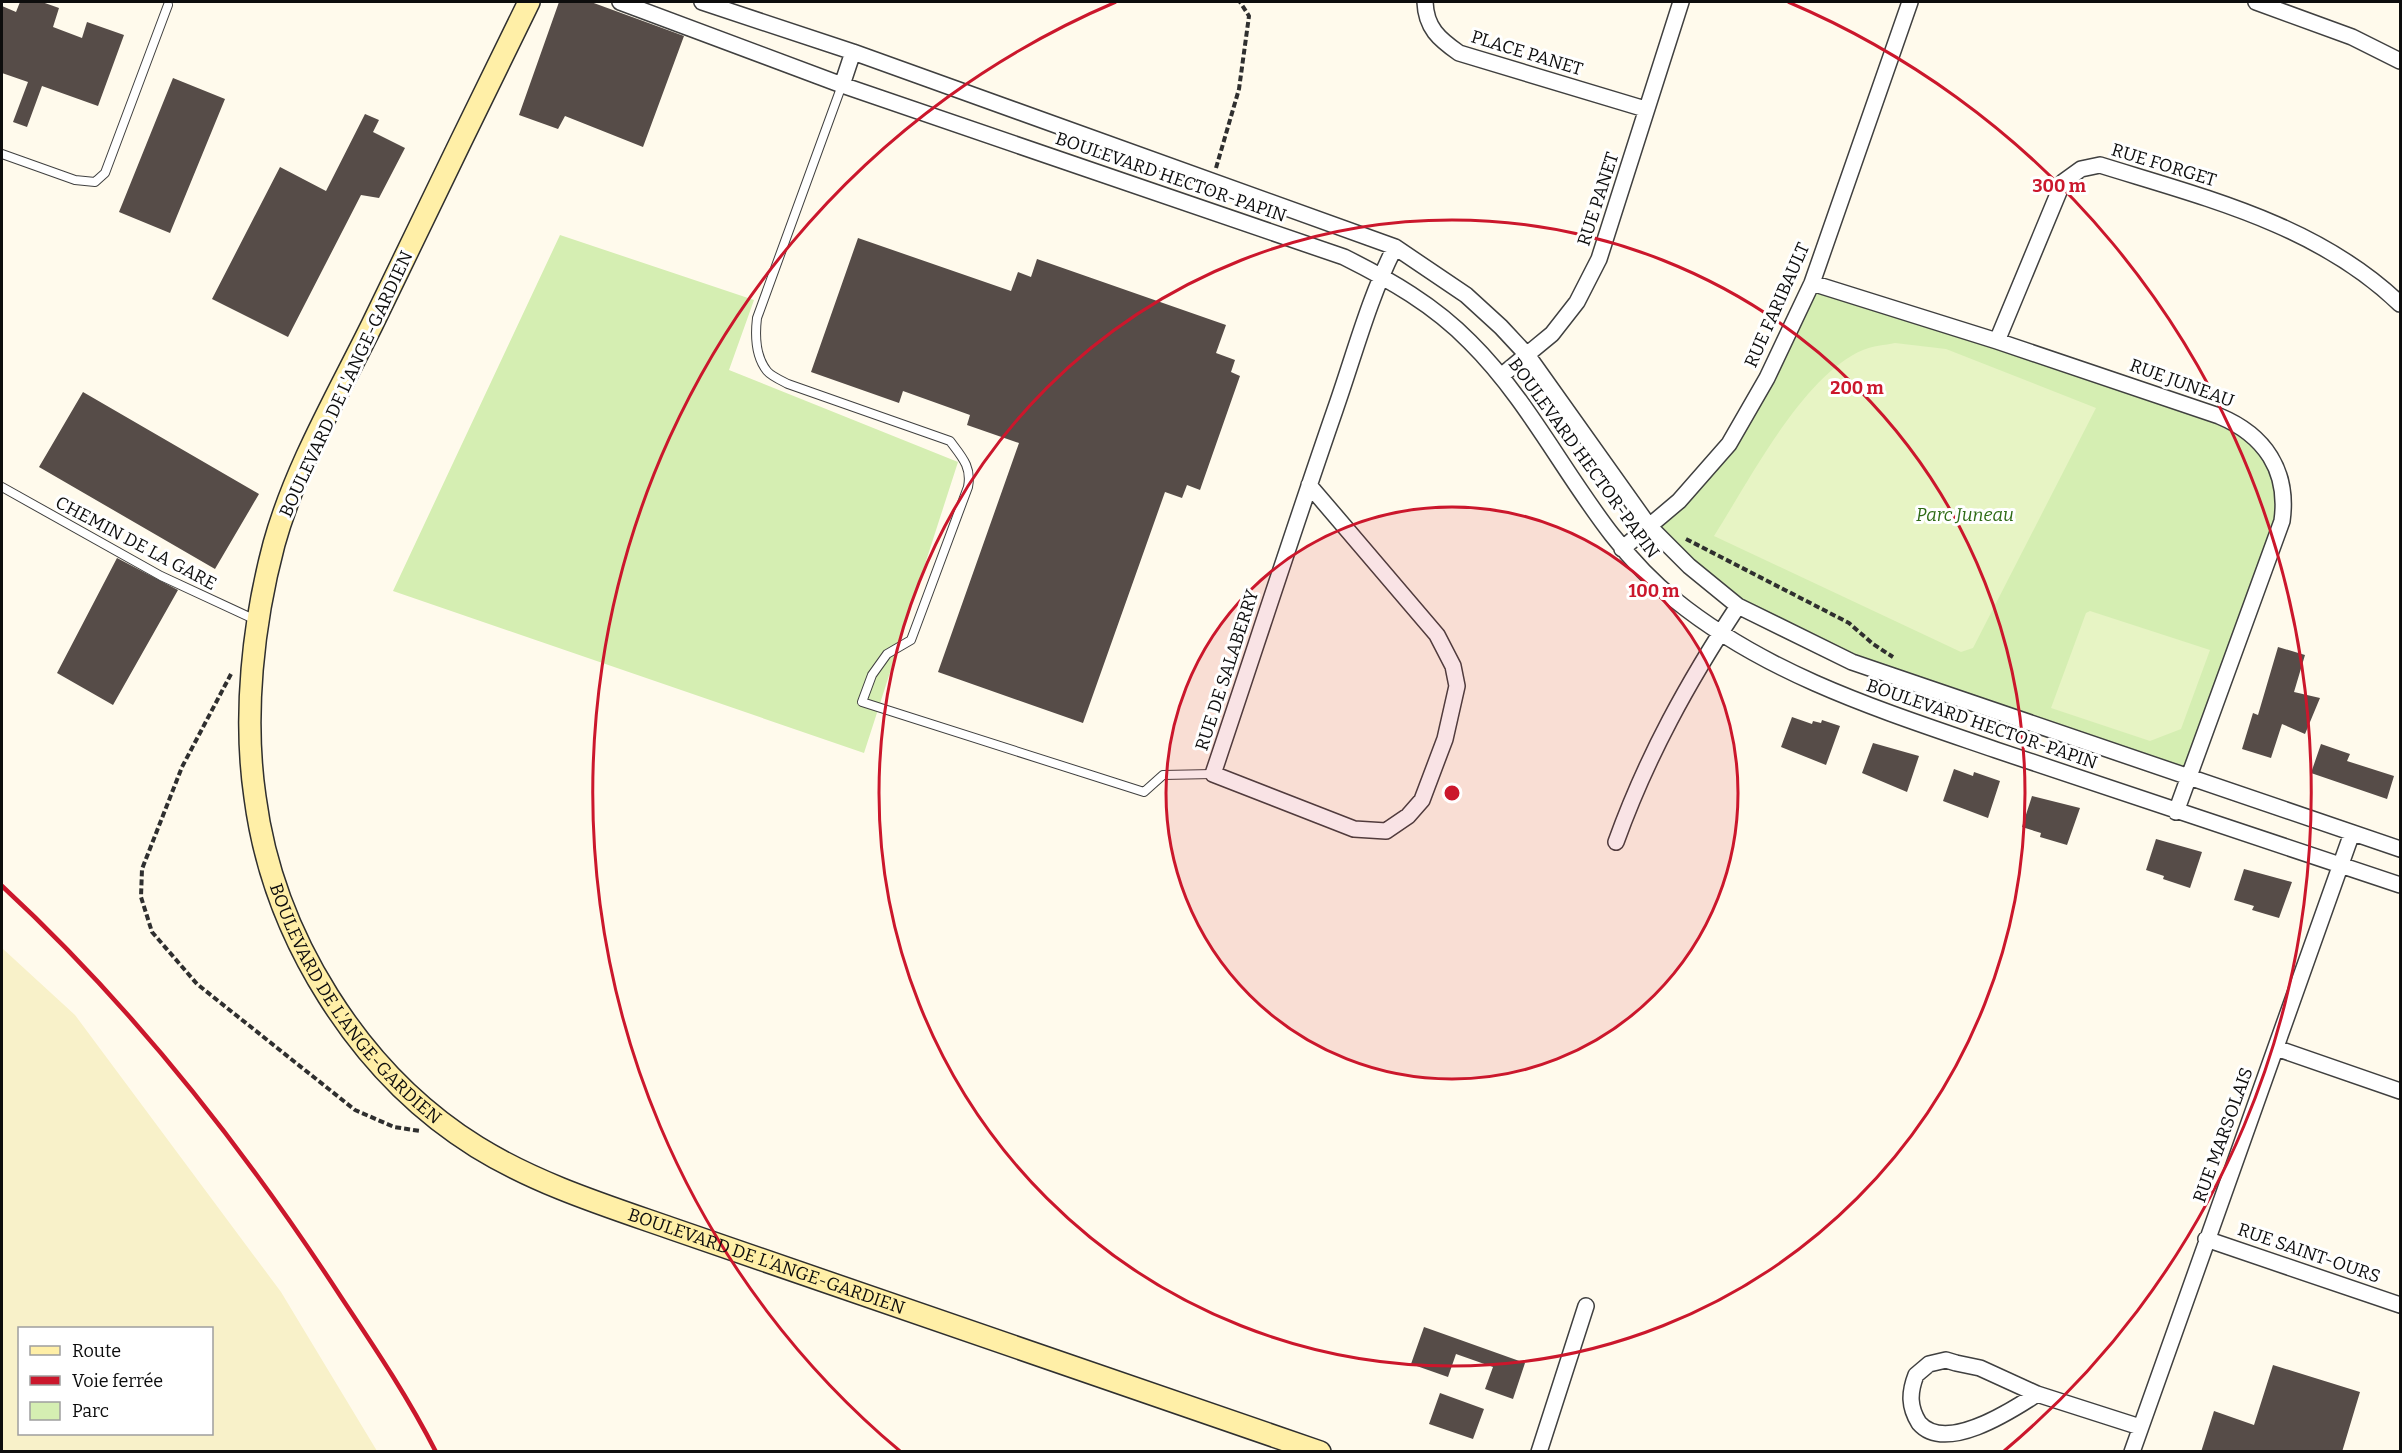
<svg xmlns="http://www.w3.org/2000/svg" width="2402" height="1453" font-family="Bitter,serif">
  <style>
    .farmland { fill: #f8f1c9; fill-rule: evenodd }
    .green { fill: #d5eeb2 }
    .pitch { fill: #e7f4c4 }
    .building { fill: #564c48 }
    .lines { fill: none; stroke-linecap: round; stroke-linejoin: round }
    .service-casing { stroke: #404040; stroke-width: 10 }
    .minor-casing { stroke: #404040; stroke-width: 18 }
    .secondary-casing { stroke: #2f2f2f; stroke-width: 24 }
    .path { stroke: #2f2f2f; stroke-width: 4; stroke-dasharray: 6 3; stroke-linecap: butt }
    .service { stroke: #fff; stroke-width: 8 }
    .minor { stroke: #fff; stroke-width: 15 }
    .secondary { stroke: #ffefa7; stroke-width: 21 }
    .rail { stroke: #cb172c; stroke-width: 4.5 }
    .ring { fill: none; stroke: #cb172c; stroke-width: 3 }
    .labels { text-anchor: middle; stroke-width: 6; stroke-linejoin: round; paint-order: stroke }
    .street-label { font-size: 18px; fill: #0d0d0d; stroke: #fff }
    .park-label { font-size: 18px; font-style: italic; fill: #2e6b16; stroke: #fff }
    .centre { fill: #cb172c; stroke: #fff; stroke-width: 3 }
    .ring-label { font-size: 18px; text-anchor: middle; font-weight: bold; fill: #cb172c; stroke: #fff; stroke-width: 6; stroke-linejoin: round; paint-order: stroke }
  </style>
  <rect width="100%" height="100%" fill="#fffaec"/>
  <path class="farmland" d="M2,948l73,67 206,277 96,159h-375zM20,1328h192v106h-192z"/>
  <path class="green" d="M560,235l194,65 -25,70 229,92 -94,291 -471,-162z
    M1812,283l365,118 86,45 22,54 -94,276 -276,-91 -141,-60 -125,-99 80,-82z"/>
  <path class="pitch" d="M1895,343l51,6 150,59 -123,240 -12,4 -247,-116c35,-55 89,-161 149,-186 9,-4 22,-5 32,-7z
    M2090,611l120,39 -29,79 -31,12 -99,-33 35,-95z"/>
  <path class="building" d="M20,2h22l17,6 -6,19 29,11 5,-16 37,13 -26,71 -56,-20 -15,41 -14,-5 15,-40 -26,-9v-67l14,6z
    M559,2h32l93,34 -41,111 -78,-31 -7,13 -39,-14z
    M173,78l52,21 -55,134 -51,-21z
    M365,114l14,6 -6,12 32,16 -26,50 -18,-3 -73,142 -76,-38 68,-132 46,24z
    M858,238l153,53 7,-19 13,5 6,-18 189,66 -10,28 19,7 -4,12 9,4 -40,114 -13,-5 -5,13 -17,-6 -82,231 -145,-51 81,-229 -52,-18 3,-10 -67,-24 -4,12 -88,-31z
    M83,392l176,102 -44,75 -176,-102z
    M117,558l61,32 -65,115 -56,-32z
    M2278,647l27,8 -11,37 26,6 -15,36 -23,-10 -11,34 -29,-9 11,-36 5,2z
    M1792,717l20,7 1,-3 8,2 1,-3 18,6 -14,39 -45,-18z
    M1873,743l46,13 -12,36 -45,-19z
    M2321,744l29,10 -3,7 47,15 -7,23 -76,-26z
    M1954,769l19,7 1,-4 26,9 -12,37 -45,-17z
    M2032,796l48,12 -13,37 -27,-8 1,-4 -19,-6z
    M2156,839l46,13 -12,36 -27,-9 1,-3 -18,-6z
    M2244,869l48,13 -13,36 -27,-8 2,-4 -20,-6z
    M1424,1327l101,36 -12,36 -28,-10 8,-22 -37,-13 -8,23 -37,-13z
    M2273,1365l87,27 -18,60h-141l13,-41 40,14z
    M1440,1393l44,16 -11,30 -44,-15z"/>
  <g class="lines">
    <defs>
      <path id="service" d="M842,85l-85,233c-2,17 -2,38 10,53 4,5 15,10 21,13l162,57c12,16 22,26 18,46l-57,153 -24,14 -15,21 -10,27 282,90 19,-17 50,-1
        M2,154l73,26 20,2 10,-9 63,-168
        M2,487l159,89 97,45"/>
      <path id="minor" d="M620,2l222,83 502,172c46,23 90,48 126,85 78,77 118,189 205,258 94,76 208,111 321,150 134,46 270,89 404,135
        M702,2l151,50 542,195 71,48 35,32 27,29 121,170 40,40 49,40 114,56 548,187
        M1425,2c1,26 14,37 34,51l186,56
        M2256,2l96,35 48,24
        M842,85l11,-33
        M1812,283l185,58 222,75c46,19 70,55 63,105l-106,291
        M1997,341l66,-159 18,-13 19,-4c106,33 218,60 300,139
        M1501,376l51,-42 25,-32 22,-43 82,-257
        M1309,485l128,150 16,31 4,20 -12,53 -23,61 -14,16 -22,15 -32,-2 -141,-55c41,-122 80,-243 122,-364 19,-54 34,-112 60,-163
        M1622,549l57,-48 50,-57 38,-66 45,-95 98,-281
        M1616,842c31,-86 72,-160 122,-236
        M2276,1048l124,43
        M2206,1239l194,66
        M2037,1394c-29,19 -92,59 -118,29 -10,-16 -10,-30 -3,-48l13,-11 17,-4 10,3 24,5 57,26 103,33
        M1539,1452l47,-146
        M2132,1452l220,-619"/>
      <g id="secondary">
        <path id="s1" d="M529,2c-53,107 -105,216 -157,323 -35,71 -77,143 -98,219 -21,79 -31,171 -19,253 18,138 103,276 222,350 60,37 127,58 193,81l650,224"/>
      </g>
    </defs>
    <use href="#service" class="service-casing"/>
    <use href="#minor" class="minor-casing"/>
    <use href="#secondary" class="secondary-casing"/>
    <path class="path" d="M1216,168l23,-79 10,-73 -9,-14
      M1686,539l163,84 24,21 20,13
      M231,674l-49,93 -40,102 -1,28 11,35 45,52 158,126 39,17 26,4"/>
    <use href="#service" class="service"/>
    <use href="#minor" class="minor"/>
    <use href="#secondary" class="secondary"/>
    <path class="rail" d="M2,886c131,121 242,262 339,411 34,51 67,100 95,155"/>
  </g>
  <circle cx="1452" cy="793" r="286" fill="#cb172c" fill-opacity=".12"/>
  <g class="ring">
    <circle cx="1452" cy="793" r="286"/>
    <circle cx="1452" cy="793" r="573"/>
    <path d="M900 1451A859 859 0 0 1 1116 2M1788 2A859 859 0 0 1 2004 1451"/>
  </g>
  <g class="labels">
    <g class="street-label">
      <text transform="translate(1527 53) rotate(17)" y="6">PLACE PANET</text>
      <text transform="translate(2164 165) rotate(17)" y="6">RUE FORGET</text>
      <text transform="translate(1171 177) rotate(19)" y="6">BOULEVARD HECTOR-PAPIN</text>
      <text transform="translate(1598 199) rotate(-72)" y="6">RUE PANET</text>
      <text transform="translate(1777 305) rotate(-66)" y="6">RUE FARIBAULT</text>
      <text transform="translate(2182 383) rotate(20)" y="6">RUE JUNEAU</text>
      <text transform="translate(346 384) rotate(-65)" y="6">BOULEVARD DE L'ANGE-GARDIEN</text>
      <text transform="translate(1584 458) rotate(54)" y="6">BOULEVARD HECTOR-PAPIN</text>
      <text transform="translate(136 543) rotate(28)" y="6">CHEMIN DE LA GARE</text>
      <text transform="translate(1227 670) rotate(-72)" y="6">RUE DE SALABERRY</text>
      <text transform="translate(1982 724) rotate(19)" y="6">BOULEVARD HECTOR-PAPIN</text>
      <text dy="6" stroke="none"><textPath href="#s1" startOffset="1090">BOULEVARD DE L'ANGE-GARDIEN</textPath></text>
      <text transform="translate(2223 1135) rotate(-70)" y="6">RUE MARSOLAIS</text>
      <text transform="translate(2309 1253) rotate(19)" y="6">RUE SAINT-OURS</text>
      <text dy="6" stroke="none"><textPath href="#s1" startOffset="1594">BOULEVARD DE L'ANGE-GARDIEN</textPath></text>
    </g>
    <g class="park-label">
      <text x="1965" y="521">Parc Juneau</text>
    </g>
  </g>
  <circle cx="1452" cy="793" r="9" class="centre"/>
  <g class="ring-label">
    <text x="2059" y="192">300 m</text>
    <text x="1857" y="394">200 m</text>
    <text x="1654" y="597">100 m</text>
  </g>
  <rect width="2402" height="1453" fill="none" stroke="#0d0d0d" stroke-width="6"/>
  <rect x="18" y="1327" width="195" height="108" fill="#ffffff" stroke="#9e9e9e" stroke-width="1.5"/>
  <rect x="30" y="1346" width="30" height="9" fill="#ffefa7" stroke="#9e9e9e" stroke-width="1.5"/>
  <text x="72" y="1357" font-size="18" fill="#0d0d0d">Route</text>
  <rect x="30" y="1376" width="30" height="9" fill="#cb172c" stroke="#9e9e9e" stroke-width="1.5"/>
  <text x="72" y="1387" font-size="18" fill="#0d0d0d">Voie ferrée</text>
  <rect x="30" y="1402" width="30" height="18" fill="#d5eeb2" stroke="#9e9e9e" stroke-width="1.5"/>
  <text x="72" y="1417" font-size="18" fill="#0d0d0d">Parc</text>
</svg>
